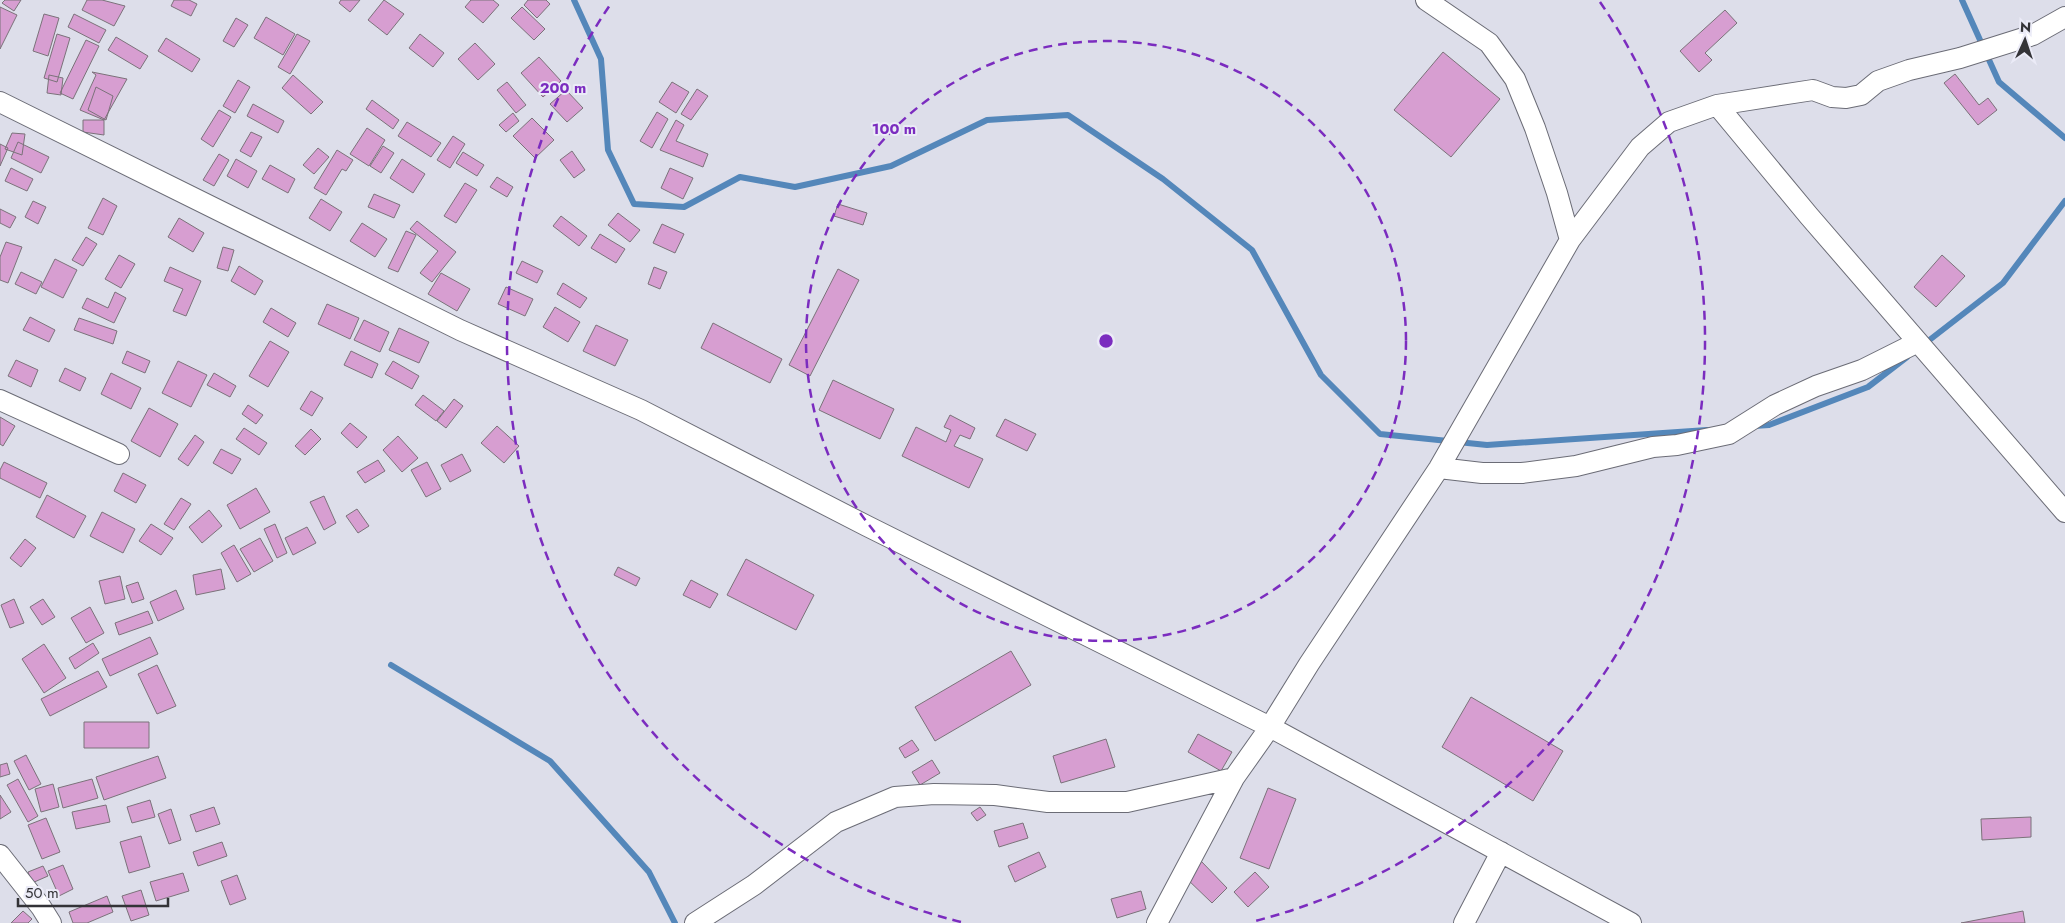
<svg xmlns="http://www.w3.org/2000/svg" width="2065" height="923" font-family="Jost,sans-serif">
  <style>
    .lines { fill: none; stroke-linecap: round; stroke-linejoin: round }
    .stream { stroke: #5487ba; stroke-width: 6 }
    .building { fill: #d79ed1; stroke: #7b727a }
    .minor-casing { stroke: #6b6c76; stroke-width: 22 }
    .minor { stroke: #fff; stroke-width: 20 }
    .ring { fill: none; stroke: #7b2cbf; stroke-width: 2.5; stroke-dasharray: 9 6 }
    .centre { fill: #7b2cbf; stroke: #ebebf7; stroke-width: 2.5 }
    .ring-label { font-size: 15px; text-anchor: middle; font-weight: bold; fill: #7b2cbf; stroke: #ebebf7; stroke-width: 4; stroke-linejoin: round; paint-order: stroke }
  </style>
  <rect width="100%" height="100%" fill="#dddeea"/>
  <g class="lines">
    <path class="stream" d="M574,0l27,59 7,91 26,54 50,3 56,-30 55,10 96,-21 96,-46 81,-5 95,64 89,71 69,125 59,59 107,11 220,-15
      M1962,0l37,82 66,56
      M1923,345l80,-62 62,-82
      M1754,426l15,-1 99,-38 39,-30
      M391,665l159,96 99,111 26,51"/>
  </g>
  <path class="building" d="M5,0h16l-7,11 -12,-8z
    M87,0h15l23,6 -11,20 -32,-16z
    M174,0h15l8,4 -6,12 -20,-10z
    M341,0h19l-10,12 -11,-9z
    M384,0l20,14 -17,21 -19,-15z
    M471,0h22l6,5 -16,18 -18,-16z
    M528,0h18l4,4 -13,14 -13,-13z
    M0,7l17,8 -17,34z
    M522,7l23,22 -11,11 -23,-22z
    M1725,10l12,13 -32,30 7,7 -13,12 -19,-21z
    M44,14l15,4 -11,38 -15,-5z
    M74,14l32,16 -7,13 -31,-16z
    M266,17l29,17 -12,21 -29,-17z
    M236,18l12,7 -14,22 -11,-6z
    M57,34l13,4 -13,44 -13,-4z
    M297,34l13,7 -20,33 -12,-7z
    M420,34l24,19 -11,14 -24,-19z
    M116,37l32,19 -8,13 -32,-19z
    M166,38l34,21 -8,13 -34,-21z
    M86,40l13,6 -26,53 -13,-6z
    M475,43l20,21 -17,16 -20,-21z
    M1443,52l57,47 -49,58 -57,-47z
    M539,57l22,24 -18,16 -22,-24z
    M92,72l35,7 -23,41 -24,-10 16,-35z
    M1955,74l24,31 9,-7 9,12 -19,15 -34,-42z
    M49,75l14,3 -2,17 -14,-2z
    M293,75l30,27 -12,12 -29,-26z
    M238,80l12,7 -15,26 -12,-7z
    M507,82l19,23 -10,8 -19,-23z
    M672,82l17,10 -13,21 -17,-11z
    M96,87l17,9 -7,24 -18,-10z
    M697,89l11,7 -17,24 -10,-6z
    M566,90l17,18 -16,14 -17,-18z
    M372,100l27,20 -6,9 -27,-20z
    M253,104l31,17 -6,12 -31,-17z
    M219,110l12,7 -18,30 -12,-8z
    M657,112l11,7 -16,29 -12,-7z
    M513,113l6,8 -13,11 -7,-7z
    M532,118l22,22 -19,18 -22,-22z
    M83,120h21v15l-21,-3z
    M676,120l8,5 -8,16 32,13 -5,13 -43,-17z
    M407,122l34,21 -10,14 -33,-21z
    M367,128l18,12 -16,26 -19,-12z
    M251,132l11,5 -11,20 -11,-6z
    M12,133l13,1 -3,21 -17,-6z
    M453,136l12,8 -15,24 -13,-8z
    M18,142l31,15 -8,16 -30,-15z
    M0,144l8,4 -8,18z
    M383,146l11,7 -13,20 -11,-7z
    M318,148l11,9 -15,17 -11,-9z
    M337,150l16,10 -7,11 -4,-2 -16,26 -12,-7z
    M572,151l13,19 -11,8 -14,-18z
    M463,152l21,13 -7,11 -21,-13z
    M219,154l10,6 -15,26 -11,-6z
    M236,159l21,12 -9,17 -21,-12z
    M402,159l23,15 -12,19 -23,-15z
    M270,165l25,14 -7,14 -26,-14z
    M11,168l22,11 -6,12 -22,-10z
    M670,168l23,10 -10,21 -22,-11z
    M497,177l16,10 -6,10 -17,-10z
    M465,183l12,7 -21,33 -12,-7z
    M374,194l26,11 -6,13 -26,-11z
    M103,198l14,8 -14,29 -15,-7z
    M321,199l21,13 -12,19 -21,-13z
    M33,201l13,6 -8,17 -13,-7z
    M838,204l29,9 -4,12 -29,-9z
    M0,209l16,8 -6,11 -10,-5z
    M618,213l22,17 -10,12 -22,-17z
    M561,216l26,20 -8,10 -26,-20z
    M179,218l25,15 -11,19 -25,-15z
    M417,221l39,31 -24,30 -12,-9 18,-22 -28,-22z
    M362,223l25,16 -12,18 -25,-16z
    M662,224l22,10 -9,19 -22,-10z
    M406,231l10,4 -18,37 -10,-4z
    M600,234l25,15 -9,14 -25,-15z
    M86,237l11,7 -14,22 -11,-6z
    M6,242l16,5 -14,36 -8,-3v-23z
    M223,247l11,3 -6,21 -11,-3z
    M119,255l16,9 -14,24 -16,-9z
    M1942,255l23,21 -29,31 -22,-20z
    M55,259l22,11 -14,28 -22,-11z
    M522,261l21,10 -6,12 -21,-10z
    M239,266l24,15 -8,14 -24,-14z
    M170,267l31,14 -15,35 -13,-5 10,-22 -19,-8z
    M654,267l13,5 -7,17 -12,-5z
    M838,269l21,11 -49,96 -21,-11z
    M21,272l21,10 -6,12 -21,-10z
    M441,273l29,16 -13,22 -29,-17z
    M563,283l24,15 -7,10 -23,-14z
    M506,287l27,12 -8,17 -27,-12z
    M115,292l11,6 -12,25 -32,-15 5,-10 21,10z
    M327,304l32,14 -9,21 -32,-15z
    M555,307l25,15 -12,20 -25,-15z
    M271,308l25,15 -8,14 -25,-15z
    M30,317l25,13 -6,12 -26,-12z
    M79,318l38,13 -4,13 -39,-14z
    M364,320l25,12 -9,20 -26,-12z
    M713,323l69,36 -12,24 -69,-35z
    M596,325l32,15 -13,26 -32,-15z
    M399,328l30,14 -10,21 -30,-13z
    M270,341l19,11 -21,35 -19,-11z
    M127,351l23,10 -5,12 -23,-10z
    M351,351l27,13 -6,14 -28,-13z
    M16,360l22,10 -7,17 -23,-11z
    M178,361l29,14 -16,32 -29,-14z
    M393,361l26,15 -7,13 -27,-15z
    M65,368l21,10 -6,13 -21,-10z
    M111,373l30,15 -10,21 -30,-15z
    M214,373l22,13 -6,11 -23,-12z
    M833,380l61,29 -14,30 -61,-29z
    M311,391l12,7 -11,18 -12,-7z
    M423,395l21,16 -8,10 -21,-16z
    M454,399l9,7 -17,22 -9,-7z
    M248,405l15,10 -7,9 -14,-10z
    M149,408l29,16 -18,33 -29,-16z
    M950,415l25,13 -5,11 -10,-4 -6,11 29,13 -14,29 -67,-32 14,-29 30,15 5,-12 -7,-3z
    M0,417l15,9 -12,20 -3,-2z
    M1005,419l31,15 -9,17 -31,-15z
    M350,423l17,14 -10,11 -16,-15z
    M497,426l22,20 -15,17 -23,-20z
    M244,428l23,15 -8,12 -23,-16z
    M311,429l10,10 -16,16 -10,-9z
    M195,435l9,7 -16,24 -10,-7z
    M398,436l20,22 -16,14 -19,-22z
    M221,449l20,10 -9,15 -19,-11z
    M462,454l9,17 -21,11 -9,-17z
    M378,460l7,11 -20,12 -8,-11z
    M4,462l43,21 -7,15 -40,-20v-8z
    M427,462l14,27 -15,8 -15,-27z
    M123,473l23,12 -10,18 -22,-12z
    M256,488l14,24 -30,17 -13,-24z
    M47,495l39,21 -12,22 -38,-21z
    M324,496l12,27 -12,7 -14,-28z
    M181,498l10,6 -17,26 -10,-6z
    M357,509l12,17 -11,7 -12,-17z
    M209,510l13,16 -20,17 -13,-16z
    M102,512l33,17 -12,24 -33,-17z
    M151,524l22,14 -12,17 -22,-14z
    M275,524l12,29 -10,5 -13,-29z
    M307,527l9,16 -23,12 -8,-17z
    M260,538l13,23 -19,11 -14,-23z
    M25,539l11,9 -15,19 -11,-9z
    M234,545l17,29 -14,8 -16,-29z
    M746,559l68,36 -18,35 -69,-35z
    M618,567l22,11 -4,8 -22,-11z
    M221,569l4,20 -29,6 -3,-20z
    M120,576l5,23 -20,5 -6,-23z
    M691,580l27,14 -8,14 -27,-13z
    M138,582l6,17 -12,4 -6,-17z
    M176,590l8,19 -26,12 -8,-19z
    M14,599l10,24 -14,5 -9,-23z
    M43,599l12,18 -13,8 -12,-18z
    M90,607l14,26 -18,10 -15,-25z
    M148,611l5,12 -34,12 -4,-12z
    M150,637l8,17 -48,22 -8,-17z
    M93,643l6,10 -24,16 -6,-11z
    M44,644l22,34 -22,15 -22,-34z
    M1011,651l20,34 -96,56 -20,-34z
    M157,665l19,41 -19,8 -19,-40z
    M98,671l9,16 -57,29 -9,-17z
    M1471,697l92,54 -30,50 -91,-54z
    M84,722h65v26h-65z
    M1198,734l34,18 -11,19 -33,-19z
    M1106,739l9,28 -54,16 -8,-27z
    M912,740l7,10 -14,8 -6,-10z
    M26,755l15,29 -12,6 -15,-29z
    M158,756l8,22 -62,22 -8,-23z
    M932,760l8,13 -20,12 -8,-13z
    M7,763l3,11 -10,3v-12z
    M18,779l20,37 -10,6 -21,-37z
    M92,779l6,19 -35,10 -5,-20z
    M53,784l6,23 -18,5 -6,-23z
    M1268,788l28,11 -27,70 -29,-11z
    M0,795l11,17 -11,7z
    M150,800l5,17 -23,6 -5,-16z
    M106,805l4,17 -34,7 -4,-17z
    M214,807l6,17 -24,8 -6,-17z
    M980,807l6,8 -9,6 -6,-8z
    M171,809l10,31 -12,4 -11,-30z
    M2031,817v20l-49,3 -1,-21z
    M46,818l14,34 -18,7 -14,-34z
    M1023,823l5,15 -29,9 -5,-16z
    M141,836l9,31 -21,6 -9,-31z
    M222,842l5,14 -29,10 -5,-14z
    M1039,852l7,15 -31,15 -7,-16z
    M1201,861l26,27 -15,15 -27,-26z
    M63,865l10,24 -14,7 -11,-25z
    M43,866l5,10 -16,7 -4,-11z
    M1255,872l14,15 -21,20 -14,-15z
    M183,873l6,18 -33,10 -6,-19z
    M237,875l9,24 -16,6 -9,-24z
    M141,890l8,25 -18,6 -9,-25z
    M1141,891l5,18 -29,9 -6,-19z
    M107,896l6,16 -26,11h-14l-4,-11z
    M23,911l9,8 -4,4h-17z
    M2023,911l2,12h-64z"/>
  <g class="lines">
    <defs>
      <path id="minor" d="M0,102l460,228 181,80 226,116 403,201 361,196
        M1717,105l92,111 256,296
        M1570,240l70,-93 29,-25 48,-17 96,-15 19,7 14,1 15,-3 17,-14 31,-11 51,-12 73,-23 32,-18
        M0,400l119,54
        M1439,468l43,5h40l54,-7 77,-19 24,-2 52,-11 46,-29 41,-19 46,-16 56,-28
        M0,855l41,52 10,16
        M695,923l59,-38 82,-63 59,-25 39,-3 61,1 53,7h79l107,-24
        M1157,923l77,-145 36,-51 39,-63 130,-196 131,-228 -13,-47 -22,-65 -20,-49 -26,-36 -63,-43
        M1464,923l37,-71"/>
    </defs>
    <use href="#minor" class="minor-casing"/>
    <use href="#minor" class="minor"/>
  </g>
  <g class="ring">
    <circle cx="1106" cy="341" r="300"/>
    <path d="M961 922A599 599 0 0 1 612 2M1600 2A599 599 0 0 1 1251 922"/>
  </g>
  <circle cx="1106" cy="341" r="8" class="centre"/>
  <g class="ring-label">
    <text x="563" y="93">200 m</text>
    <text x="894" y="134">100 m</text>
  </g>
  <g transform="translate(2025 40) rotate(3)" stroke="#ebebf7" stroke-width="4" paint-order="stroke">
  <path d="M0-4L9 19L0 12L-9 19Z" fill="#333337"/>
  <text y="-8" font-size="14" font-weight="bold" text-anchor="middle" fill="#333337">N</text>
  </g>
  <path d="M18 898v8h150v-8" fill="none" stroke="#333337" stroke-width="2.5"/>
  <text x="25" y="898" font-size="15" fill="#333337" stroke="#ebebf7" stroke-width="4" paint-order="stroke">50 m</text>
</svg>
